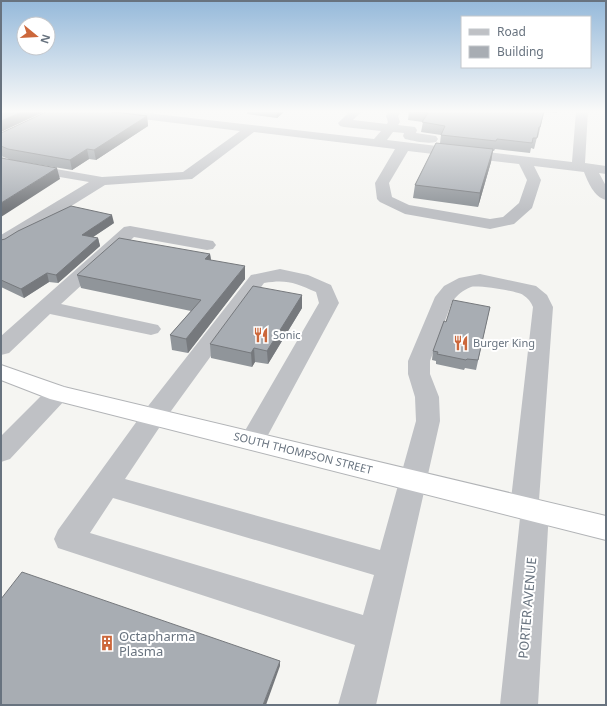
<svg xmlns="http://www.w3.org/2000/svg" width="607" height="706" font-family="'Noto Sans',sans-serif">
  <style>
    .lines { fill: none; stroke-linecap: round; stroke-linejoin: round }
    .highway-casing { stroke: #b2b4b7; stroke-width: 2 }
    .minor { fill: #bfc1c5; fill-rule: evenodd }
    .highway { fill: #fff; fill-rule: evenodd }
    .wall { fill: #90959a }
    .shaded-wall { fill: #76797d }
    .building { fill: #a8adb3; stroke: #76797d }
    .labels { text-anchor: middle; stroke-width: 4; stroke-linejoin: round; paint-order: stroke }
    .poi-label { font-size: 11px; fill: #68737f; stroke: #fff; text-anchor: start }
    .street-label { font-size: 11px; fill: #68737f; stroke: #fff }
    .near-street-label { font-size: 13px; fill: #68737f; stroke: #fff }
    .near-poi-label { font-size: 13px; fill: #68737f; stroke: #fff; text-anchor: start }
  </style>
  <rect width="100%" height="100%" fill="#f5f5f2"/>
  <g class="lines">
    <defs>
      <path id="highway" d="M1,365l63,22 542,129v24l-556,-141 -49,-19z"/>
    </defs>
    <use href="#highway" class="highway-casing"/>
    <path class="minor" d="M96,111h34l244,28 7,-8 -37,-4 -4,-1 -2,-3 12,-12h12l-9,9 34,4 1,-2 -2,-6 3,-5h12l-3,5 2,6 -2,3 17,2 2,3 -1,3 20,3 2,3 -2,3c-9,2 -22,-1 -31,-3l-2,-3 1,-3 -11,-1 -6,8 185,22 4,-51h12l-3,52 21,3v8l-7,-1 7,13v14c-12,-3 -18,-18 -22,-28l-50,-6 7,14 -9,28 -18,16 -24,5 -85,-15 -25,-12 -3,-3 -2,-16 20,-34 -141,-17 -62,47 -87,6 -98,61 -6,1v-12l88,-53 -88,-15v-11l9,5 92,16 81,-5 57,-41 -138,-17 -4,-1zM408,151l111,13 8,16 -8,23 -16,14 -13,2 -81,-14 -17,-8 -3,-14z
      M130,226l77,14 6,1 3,4 -3,4 -6,1 -73,-13 -73,67 97,21 3,4 -3,4 -7,2 -101,-21 -41,39 -8,2v-19l123,-109z
      M280,269l28,6 23,10 8,18 -78,145 -9,2 -9,-2 -4,-7 80,-138 -3,-11c-21,-9 -29,-13 -52,-9l-101,139 -38,57 255,71 36,-129 -1,-24 -7,-23v-13l27,-64 9,-11 15,-8 21,-4 56,12 11,9 6,12 -14,193 6,2 4,8 -11,195h-38l20,-187 -6,-2 -4,-8 23,-201c-2,-5 -5,-9 -10,-12 -6,-4 -45,-10 -52,-8 -8,3 -14,8 -19,15l-22,59v13l9,23 1,24 -64,284h-38l17,-60 -297,-97 -4,-9 4,-9 87,-120 106,-135zM113,498l261,77 -11,40 -273,-82z
      M58,385l8,2 4,6 -4,6 -56,60 -9,3v-26l49,-49z"/>
    <use href="#highway" class="highway"/>
  </g>
  <path class="wall" d="M247,111h38l-8,7 -30,-4z
    M409,111h149l-1,2 -13,-1 -6,25h-1l-3,12 -3,-1 -1,5 -35,-4 -1,2h-1l-2,11 -13,45 -65,-9 2,-13 25,-42 1,-8 -20,-3 2,-10 -15,-2z
    M113,112l34,4 1,10 -52,34 -7,-1 -17,11 -61,-10 -10,-4v-23z
    M114,223l-21,14 5,1 2,8 -42,37 -9,-1 -25,16 -23,-11v-47z
    M210,254l1,6 34,19 -57,74 -16,-3 -2,-15 21,-24 -110,-23 -4,-13z
    M302,295v13l-34,56 -13,-2 -3,5 -41,-9 -1,-14z
    M490,307l-14,63 -11,-2 -1,2 -28,-6v-3l-4,-1 1,-9 13,-29z"/>
  <path class="shaded-wall" d="M24,111h22l-45,21v-11z
    M276,111h9l-8,7z
    M147,116l1,10 -52,34 -2,-10z
    M87,149l2,10 -17,11 -2,-10z
    M493,149l-2,13 -13,45 2,-14z
    M57,168l3,11 -59,38v-14z
    M112,215l2,8 -30,20 -2,-8z
    M98,238l2,8 -42,37 -2,-8z
    M210,254l2,13 -7,-8z
    M245,266v13l-57,74 -2,-14z
    M47,273l2,9 -25,16 -3,-9z
    M302,295v13l-34,56 -1,-13z
    M254,348l1,14 -3,5 -1,-14z
    M280,661v5l-14,39h-3z"/>
  <path class="building" d="M1,111h23l-23,10z
    M48,111h58l41,5 -53,34 -7,-1 -17,11 -62,-11 -7,-3v-13z
    M411,111h133l-4,16h-1l-2,11h-4l-1,5 -35,-4 -1,2 -55,-6 4,-9 -23,-4 6,-9z
    M436,143l57,6 -13,44 -65,-8z
    M1,158l56,10 -56,35z
    M71,206l41,9 -30,20 16,3 -42,37 -9,-2 -26,16 -20,-9v-40l4,-1 13,-8z
    M119,238l91,16 -5,5 40,7 -59,73 -16,-4 31,-35 -124,-25z
    M253,286l49,9 -35,56 -13,-3 -3,5 -41,-9z
    M453,300l37,7 -12,53 -11,-1 -1,1 -29,-6 1,-2 -5,-1 11,-30 2,1z
    M22,572l258,89 -17,44h-262v-106z"/>
  <linearGradient id="sky" x2="0" y2="1"><stop stop-color="#95b9da"/><stop offset="0.53" stop-color="#fafaf9"/><stop offset="1" stop-color="#fafaf9" stop-opacity="0"/></linearGradient>
  <rect width="607" height="210" fill="url(#sky)"/>
  <defs>
    <symbol id="restaurant-bare" viewBox="-9 -9 18 18"><path d="M-5-6h1v4h1v-4h1v4h1v-4h1v5L-1.5 .5V6h-2V.5L-5-1ZM5-6V6H3V1.5H1.5Q1.5-4 5-6Z" fill="#cc673b" stroke="#fff" stroke-width="2.5" paint-order="stroke"/></symbol>
    <symbol id="building-bare" viewBox="-9 -9 18 18"><path d="M-4-6H4V6H1V3H-1V6H-4ZM-2.5-4.3h1.7v1.8h-1.7ZM.8-4.3h1.7v1.8H.8ZM-2.5-1h1.7V.8h-1.7ZM.8-1h1.7V.8H.8Z" fill="#cc673b" stroke="#fff" stroke-width="2.5" paint-order="stroke"/></symbol>
  </defs>
  <g fill-rule="evenodd">
    <use href="#restaurant-bare" x="250" y="324" width="22" height="22"/>
    <use href="#restaurant-bare" x="450" y="332" width="22" height="22"/>
    <use href="#building-bare" x="96" y="632" width="22" height="22"/>
  </g>
  <g class="labels">
    <g class="poi-label">
      <text x="273" y="339">Sonic</text>
      <text x="473" y="347">Burger King</text>
    </g>
    <g class="street-label">
      <text transform="translate(303 453) rotate(14)" y="4">SOUTH THOMPSON STREET</text>
    </g>
    <g class="near-street-label">
      <text transform="translate(527 608) rotate(-85)" y="5">PORTER AVENUE</text>
    </g>
    <g class="near-poi-label">
      <text x="119" y="641">Octapharma<tspan x="119" dy="15">Plasma</tspan></text>
    </g>
  </g>
  <rect width="607" height="706" fill="none" stroke="#68737f" stroke-width="4"/>
  <rect x="461" y="16" width="130" height="52" fill="#ffffff" stroke="#c3c7cc"/>
  <rect x="469" y="29" width="20" height="6" fill="#bfc1c5" stroke="#c3c7cc"/>
  <text x="497" y="36" font-size="12" fill="#68737f">Road</text>
  <rect x="469" y="46" width="20" height="12" fill="#a8adb3" stroke="#c3c7cc"/>
  <text x="497" y="56" font-size="12" fill="#68737f">Building</text>
  <g transform="translate(36 36) rotate(108)"><circle r="19" fill="#ffffff" stroke="#c3c7cc"/>
  <path d="M0-3L7 15L0 10L-7 15Z" fill="#cc673b"/>
  <text y="-6" font-size="11" font-weight="bold" text-anchor="middle" fill="#68737f">N</text>
  </g>
</svg>
